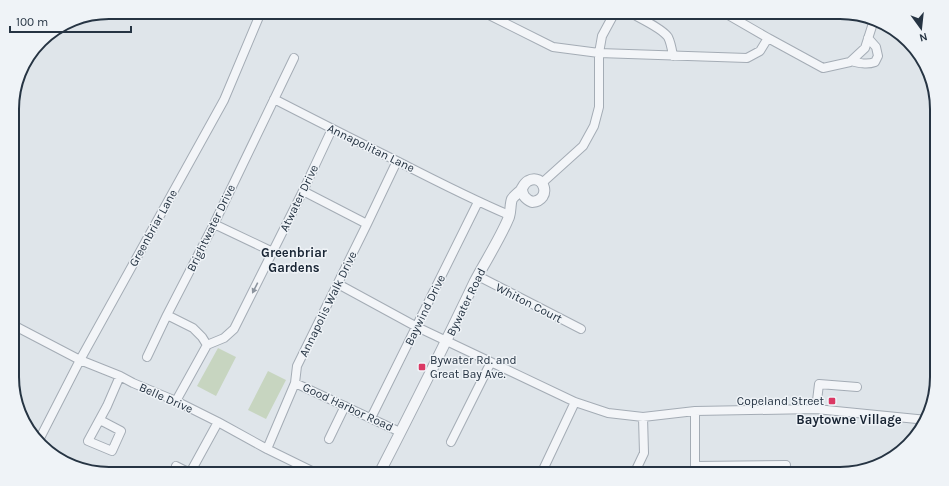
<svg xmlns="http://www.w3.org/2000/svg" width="949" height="486" font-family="Karla,sans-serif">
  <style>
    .green { fill: #c7d5c0 }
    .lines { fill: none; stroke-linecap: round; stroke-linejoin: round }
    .minor-casing { stroke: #a4acb5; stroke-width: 10 }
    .tertiary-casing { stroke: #a4acb5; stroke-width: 12 }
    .minor { stroke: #f3f5f8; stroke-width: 8 }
    .tertiary { stroke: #f3f5f8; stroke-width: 10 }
    .oneway { fill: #8c949e }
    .poi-dot { fill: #db3864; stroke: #eff3f7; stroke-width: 1.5 }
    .labels { text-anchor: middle; stroke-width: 3; stroke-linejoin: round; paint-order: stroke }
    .street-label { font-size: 12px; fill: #263443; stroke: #eff3f7 }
    .poi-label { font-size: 12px; fill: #263443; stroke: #eff3f7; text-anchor: start }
    .neighbourhood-label { font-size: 13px; font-weight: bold; fill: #192534; stroke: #eff3f7 }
    .rim { fill: none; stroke: #263443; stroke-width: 2 }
  </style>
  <rect width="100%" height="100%" fill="#dfe5ea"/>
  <path class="green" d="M218,348l18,9 -20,39 -19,-10z
    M268,371l18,9 -20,39 -18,-9z"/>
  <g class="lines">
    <defs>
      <path id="minor" d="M483,12l70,35 46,6 148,5 13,-7 8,-13
        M629,12c10,6 33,16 39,25 3,6 4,13 5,19
        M723,12l45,26 55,30 27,-6 15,-14 9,-28
        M851,61c8,2 16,4 24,1l3,-6 -2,-9 -8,-9
        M274,99c41,21 82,42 123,62 37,19 74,38 112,54
        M542,183l41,-37 11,-20 5,-19v-54l3,-17 13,-24
        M303,191l64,33
        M214,224l59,28
        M478,276l103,53
        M338,284l79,43 158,75 33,11 35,4 52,-6 121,-2 111,11
        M167,315l26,13 9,9 5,8
        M13,325l67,35 40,16 13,7 43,18 42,21 49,27 51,25
        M147,357l20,-42 47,-91 80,-166
        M295,383l105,49
        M176,401l31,-56 17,-7 10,-9 69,-138 29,-62
        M816,409l3,-25 38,3
        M371,418l107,-216
        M100,420l21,11 -9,20 -24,-10 19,-35 13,-30
        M329,439l16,-33
        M39,440l41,-80 144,-260 37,-88
        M451,442l40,-80
        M267,449l28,-66 2,-17 70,-142 30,-63
        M176,466l14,7 28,-51
        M695,466l91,-1
        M541,474l34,-72
        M634,474l10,-21 -1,-36
        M693,474l2,-8v-55"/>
      <path id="tertiary" d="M379,474c33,-64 65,-128 96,-193 11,-21 25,-42 34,-64 2,-6 1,-13 3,-18 2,-3 6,-6 9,-9 2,-3 3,-7 7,-9 16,-9 25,19 4,21 -7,-3 -10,-7 -10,-14"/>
    </defs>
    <use href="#minor" class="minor-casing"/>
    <use href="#tertiary" class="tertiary-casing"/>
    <use href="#minor" class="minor"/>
    <use href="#tertiary" class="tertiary"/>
  </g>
  <defs><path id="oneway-solid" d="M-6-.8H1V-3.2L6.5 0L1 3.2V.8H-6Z"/></defs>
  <use class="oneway" href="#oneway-solid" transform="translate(255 288) rotate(117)"/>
  <g class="poi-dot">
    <rect x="418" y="363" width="8" height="8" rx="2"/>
    <rect x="828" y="397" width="8" height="8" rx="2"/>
  </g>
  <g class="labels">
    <g class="street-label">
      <text transform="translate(371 148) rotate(26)" y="4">Annapolitan Lane</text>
      <text transform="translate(299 198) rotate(-64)" y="4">Atwater Drive</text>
      <text transform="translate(153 228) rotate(-61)" y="4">Greenbriar Lane</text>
      <text transform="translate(211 228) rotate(-64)" y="4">Brightwater Drive</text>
      <text transform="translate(466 302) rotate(-64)" y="4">Bywater Road</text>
      <text transform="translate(529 303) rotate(27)" y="4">Whiton Court</text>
      <text transform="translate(328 304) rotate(-64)" y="4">Annapolis Walk Drive</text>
      <text transform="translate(425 310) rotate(-64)" y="4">Baywind Drive</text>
      <text transform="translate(166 398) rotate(24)" y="4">Belle Drive</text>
      <text transform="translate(348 407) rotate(25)" y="4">Good Harbor Road</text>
    </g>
    <g class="poi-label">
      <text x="430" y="364">Bywater Rd. and<tspan x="430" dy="14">Great Bay Ave.</tspan></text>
      <text x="824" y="405" text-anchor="end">Copeland Street</text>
    </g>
    <g class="neighbourhood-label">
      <text x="294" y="257">Greenbriar<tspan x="294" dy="15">Gardens</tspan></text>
      <text x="849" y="424">Baytowne Village</text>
    </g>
  </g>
  <path d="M0 0H949V486H0ZM109 19H840A90 90 0 0 1 930 109V377A90 90 0 0 1 840 467H109A90 90 0 0 1 19 377V109A90 90 0 0 1 109 19Z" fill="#eff3f7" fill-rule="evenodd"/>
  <path class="rim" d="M109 19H840A90 90 0 0 1 930 109V377A90 90 0 0 1 840 467H109A90 90 0 0 1 19 377V109A90 90 0 0 1 109 19Z"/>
  <g transform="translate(921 28) rotate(165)" stroke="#eff3f7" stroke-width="3" paint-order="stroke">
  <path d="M0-3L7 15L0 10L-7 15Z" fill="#263443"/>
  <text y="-6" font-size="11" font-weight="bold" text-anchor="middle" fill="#263443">N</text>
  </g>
  <path d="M10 26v6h121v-6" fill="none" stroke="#263443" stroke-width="2"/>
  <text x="16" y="26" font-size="12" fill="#263443" stroke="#eff3f7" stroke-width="3" paint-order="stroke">100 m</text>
</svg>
